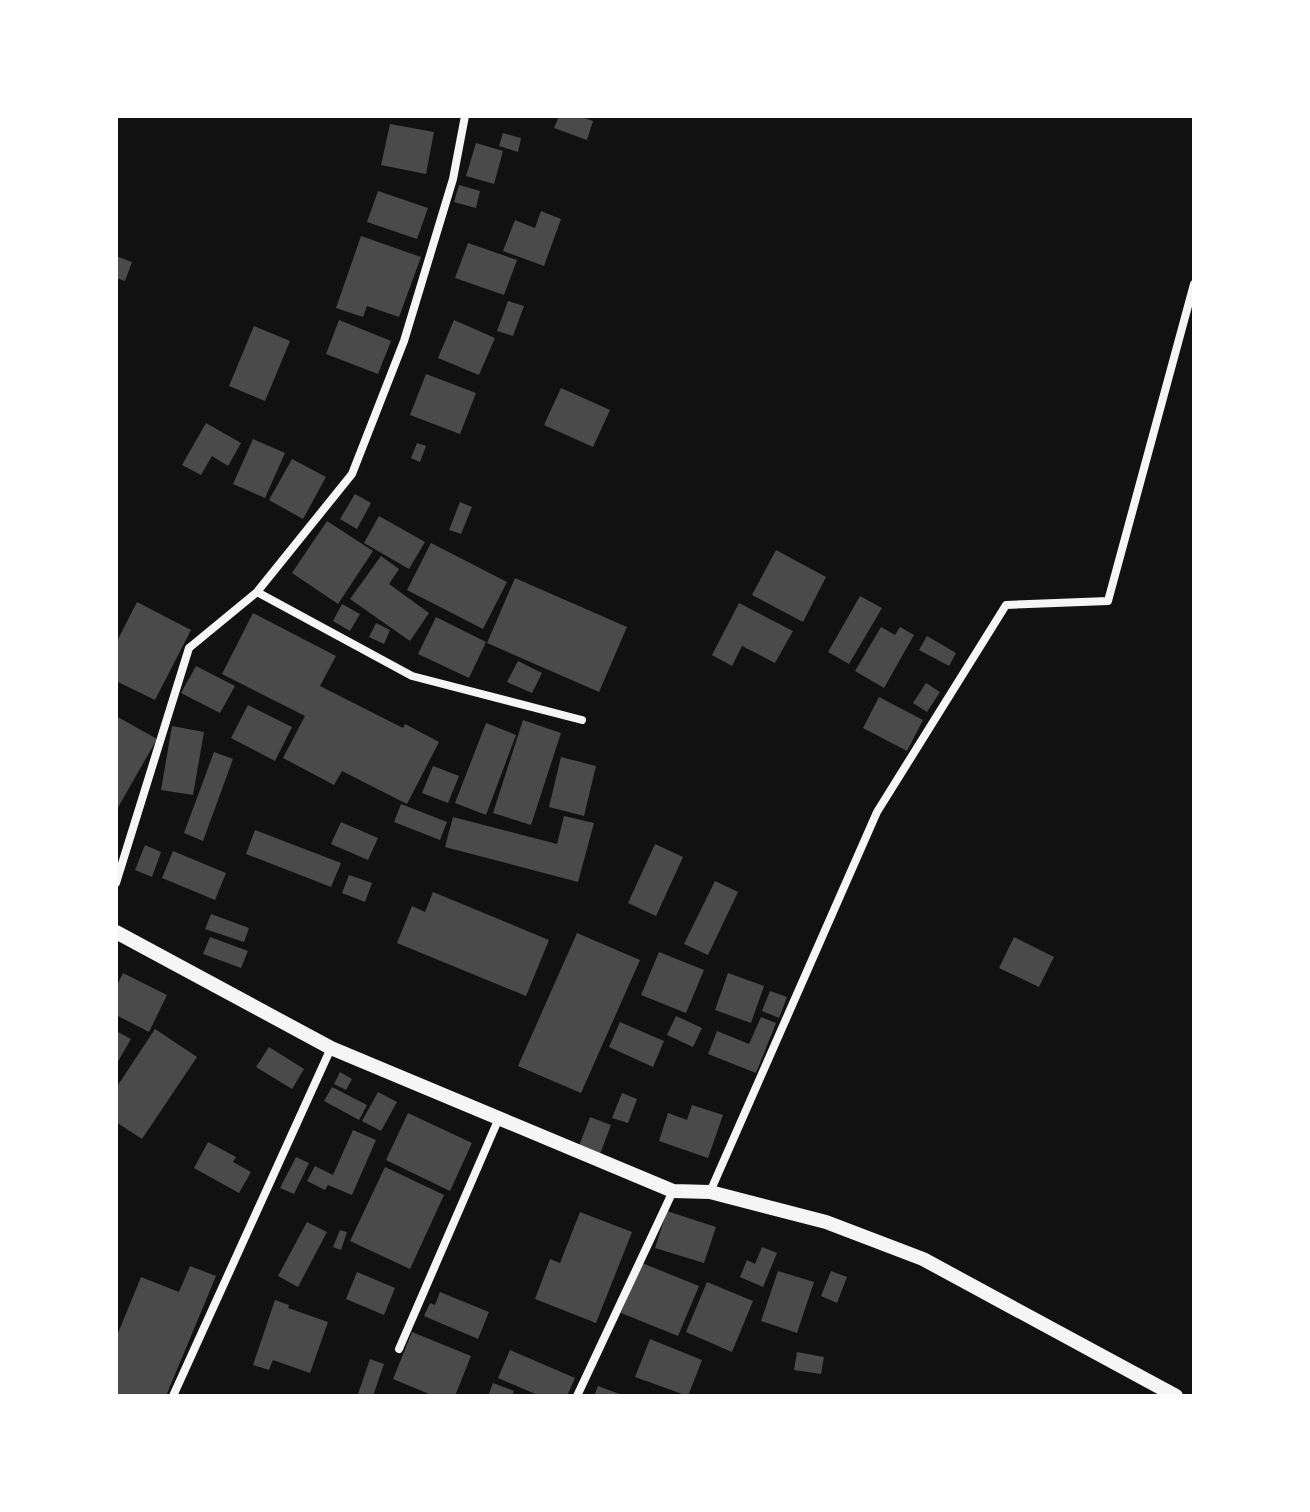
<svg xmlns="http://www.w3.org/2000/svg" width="1310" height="1512" font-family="Signika,sans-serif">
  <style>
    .building { fill: #4a4a4a }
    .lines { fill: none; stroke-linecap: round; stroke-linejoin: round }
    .minor { stroke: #f5f5f5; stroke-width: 8 }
    .tertiary { stroke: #f5f5f5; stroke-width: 14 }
  </style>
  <rect width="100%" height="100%" fill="#111"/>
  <path class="building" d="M559,116h20l14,5 -6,19 -33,-12z
    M390,124l44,8 -8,42 -45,-9z
    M503,133l18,5 -3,14 -19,-6z
    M476,143l27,8 -9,33 -28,-8z
    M459,185l21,6 -4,17 -22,-6z
    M378,191l50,17 -11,31 -50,-17z
    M541,211l20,8 -17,47 -41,-15 12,-31 20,8z
    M361,236l60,21 -22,60 -32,-11 -4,11 -27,-9z
    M468,243l49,17 -13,35 -49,-17z
    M116,256l16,6 -7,19 -9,-3z
    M508,301l16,5 -11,30 -16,-5z
    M339,320l52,21 -13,33 -52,-20z
    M454,320l41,18 -16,37 -41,-17z
    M254,326l36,15 -25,60 -36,-15z
    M426,374l50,19 -16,41 -50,-19z
    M561,388l49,22 -17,37 -49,-22z
    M206,423l35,20 -13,23 -16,-10 -11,19 -19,-10z
    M253,439l32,14 -20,45 -32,-14z
    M417,443l9,3 -6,16 -9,-4z
    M292,459l34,18 -23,42 -34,-19z
    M355,494l16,9 -14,26 -17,-10z
    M460,502l12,5 -11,27 -12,-4z
    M379,516l46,26 -16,27 -45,-26z
    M327,521l46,30 -35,53 -46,-31z
    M431,543l76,39 -24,47 -76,-39z
    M776,550l50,27 -23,45 -51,-27z
    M381,556l18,13 -10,15 40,29 -19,28 -60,-42z
    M515,578l112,49 -28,65 -112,-49z
    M860,596l22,12 -33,56 -21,-12z
    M137,602l54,28 -36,70 -39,-19v-38z
    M739,603l54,28 -18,32 -33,-17 -10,20 -20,-11z
    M342,604l18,10 -10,17 -17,-10z
    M253,613l83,43 -16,30 83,42 2,-4 34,18 -32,62 -65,-33 -8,14 -51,-27 22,-42 -83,-42z
    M436,617l50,25 -17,36 -51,-24z
    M376,623l14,7 -6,14 -15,-7z
    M881,627l14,8 5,-8 14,8 -30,53 -29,-17z
    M927,636l29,17 -7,13 -30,-16z
    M518,661l24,12 -10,20 -25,-11z
    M196,666l39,20 -15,27 -39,-20z
    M926,683l14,9 -13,20 -14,-9z
    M879,697l44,23 -16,31 -44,-23z
    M248,705l44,22 -17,34 -44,-23z
    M116,716l41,23 -41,72z
    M523,720l38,13 -30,92 -38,-12z
    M486,723l30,12 -30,80 -31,-12z
    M172,726l32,6 -11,63 -32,-5z
    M214,752l19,7 -30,82 -19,-8z
    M561,757l35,9 -12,50 -35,-9z
    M433,766l26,10 -11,27 -26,-10z
    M401,804l46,18 -7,18 -46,-18z
    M564,816l30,7 -16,59 -133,-35 8,-30 104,27z
    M341,822l37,16 -10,22 -37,-16z
    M255,830l86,33 -10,24 -85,-33z
    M655,844l28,13 -27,59 -28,-13z
    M145,845l16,7 -9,25 -17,-7z
    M173,851l53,22 -11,27 -53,-22z
    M349,875l23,8 -7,19 -23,-9z
    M715,881l23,11 -30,63 -24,-11z
    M433,892l116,48 -23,56 -129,-53 15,-37 13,6z
    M211,914l38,14 -5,14 -39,-13z
    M577,933l63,27 -59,133 -63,-27z
    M210,937l38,14 -7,17 -38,-14z
    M1014,937l40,20 -15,30 -40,-19z
    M659,952l45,18 -18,43 -45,-18z
    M123,973l44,22 -18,37 -33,-17v-28z
    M728,973l36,13 -13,37 -36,-13z
    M770,991l17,6 -8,21 -17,-7z
    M676,1016l26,12 -9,19 -26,-12z
    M761,1017l15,6 -20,50 -48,-19 9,-23 32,13z
    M620,1022l44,19 -11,26 -44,-20z
    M155,1029l42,28 -55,82 -26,-17v-34z
    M116,1031l15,8 -15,26z
    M269,1047l35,22 -12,20 -36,-22z
    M340,1072l12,7 -6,11 -12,-6z
    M332,1087l35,18 -8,15 -35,-19z
    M378,1092l19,10 -16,29 -19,-10z
    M622,1093l15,6 -9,24 -16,-5z
    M692,1105l31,10 -15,43 -49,-17 9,-28 19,7z
    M408,1113l64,30 -22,48 -64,-31z
    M590,1117l21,8 -11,29 -21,-8z
    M353,1130l23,10 -24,55 -24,-10 -3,5 -18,-9 8,-15 18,9z
    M208,1142l28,15 -3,5 18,10 -12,21 -45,-25z
    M296,1157l13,6 -15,31 -14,-6z
    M385,1167l59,28 -34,74 -60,-28z
    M667,1211l49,16 -12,36 -49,-15z
    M580,1212l52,20 -36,91 -61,-24 15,-40 10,4z
    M307,1222l20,10 -29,55 -20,-11z
    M340,1230l7,2 -6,18 -8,-3z
    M762,1247l15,6 -14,34 -23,-10 7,-17 8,4z
    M642,1263l57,23 -21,50 -57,-23z
    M190,1266l26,10 -50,120h-50v-58l25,-61 38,15z
    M778,1271l36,11 -17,51 -36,-12z
    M831,1271l16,6 -10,26 -16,-7z
    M357,1272l38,16 -11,27 -38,-16z
    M707,1282l46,19 -21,51 -46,-20z
    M440,1292l49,20 -11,27 -54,-23 6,-13 5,2z
    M275,1300l14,5 -1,3 40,14 -18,51 -37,-13 -4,10 -16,-5z
    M412,1332l59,24 -16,40h-21l-41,-17z
    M650,1339l52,21 -14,36 -53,-19z
    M510,1350l65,28 -8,18h-27l-42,-18z
    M797,1352l27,5 -3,17 -27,-4z
    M370,1359l14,5 -11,32h-11l-4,-2z
    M493,1383l21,8 -2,5h-24z
    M598,1386l27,10h-31z"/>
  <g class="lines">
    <path class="minor" d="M257,592l155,84 170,44
      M116,883l73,-235 68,-56 95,-118 52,-133 49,-162 12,-63
      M710,1192l167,-380 129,-207 102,-4 86,-317
      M399,1349l100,-231
      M173,1396l158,-348
      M577,1396l96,-205"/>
    <path class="tertiary" d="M116,932l215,116 342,143 37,1 116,30 97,37 253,137"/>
  </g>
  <rect width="1310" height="1512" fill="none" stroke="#ffffff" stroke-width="236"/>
</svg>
